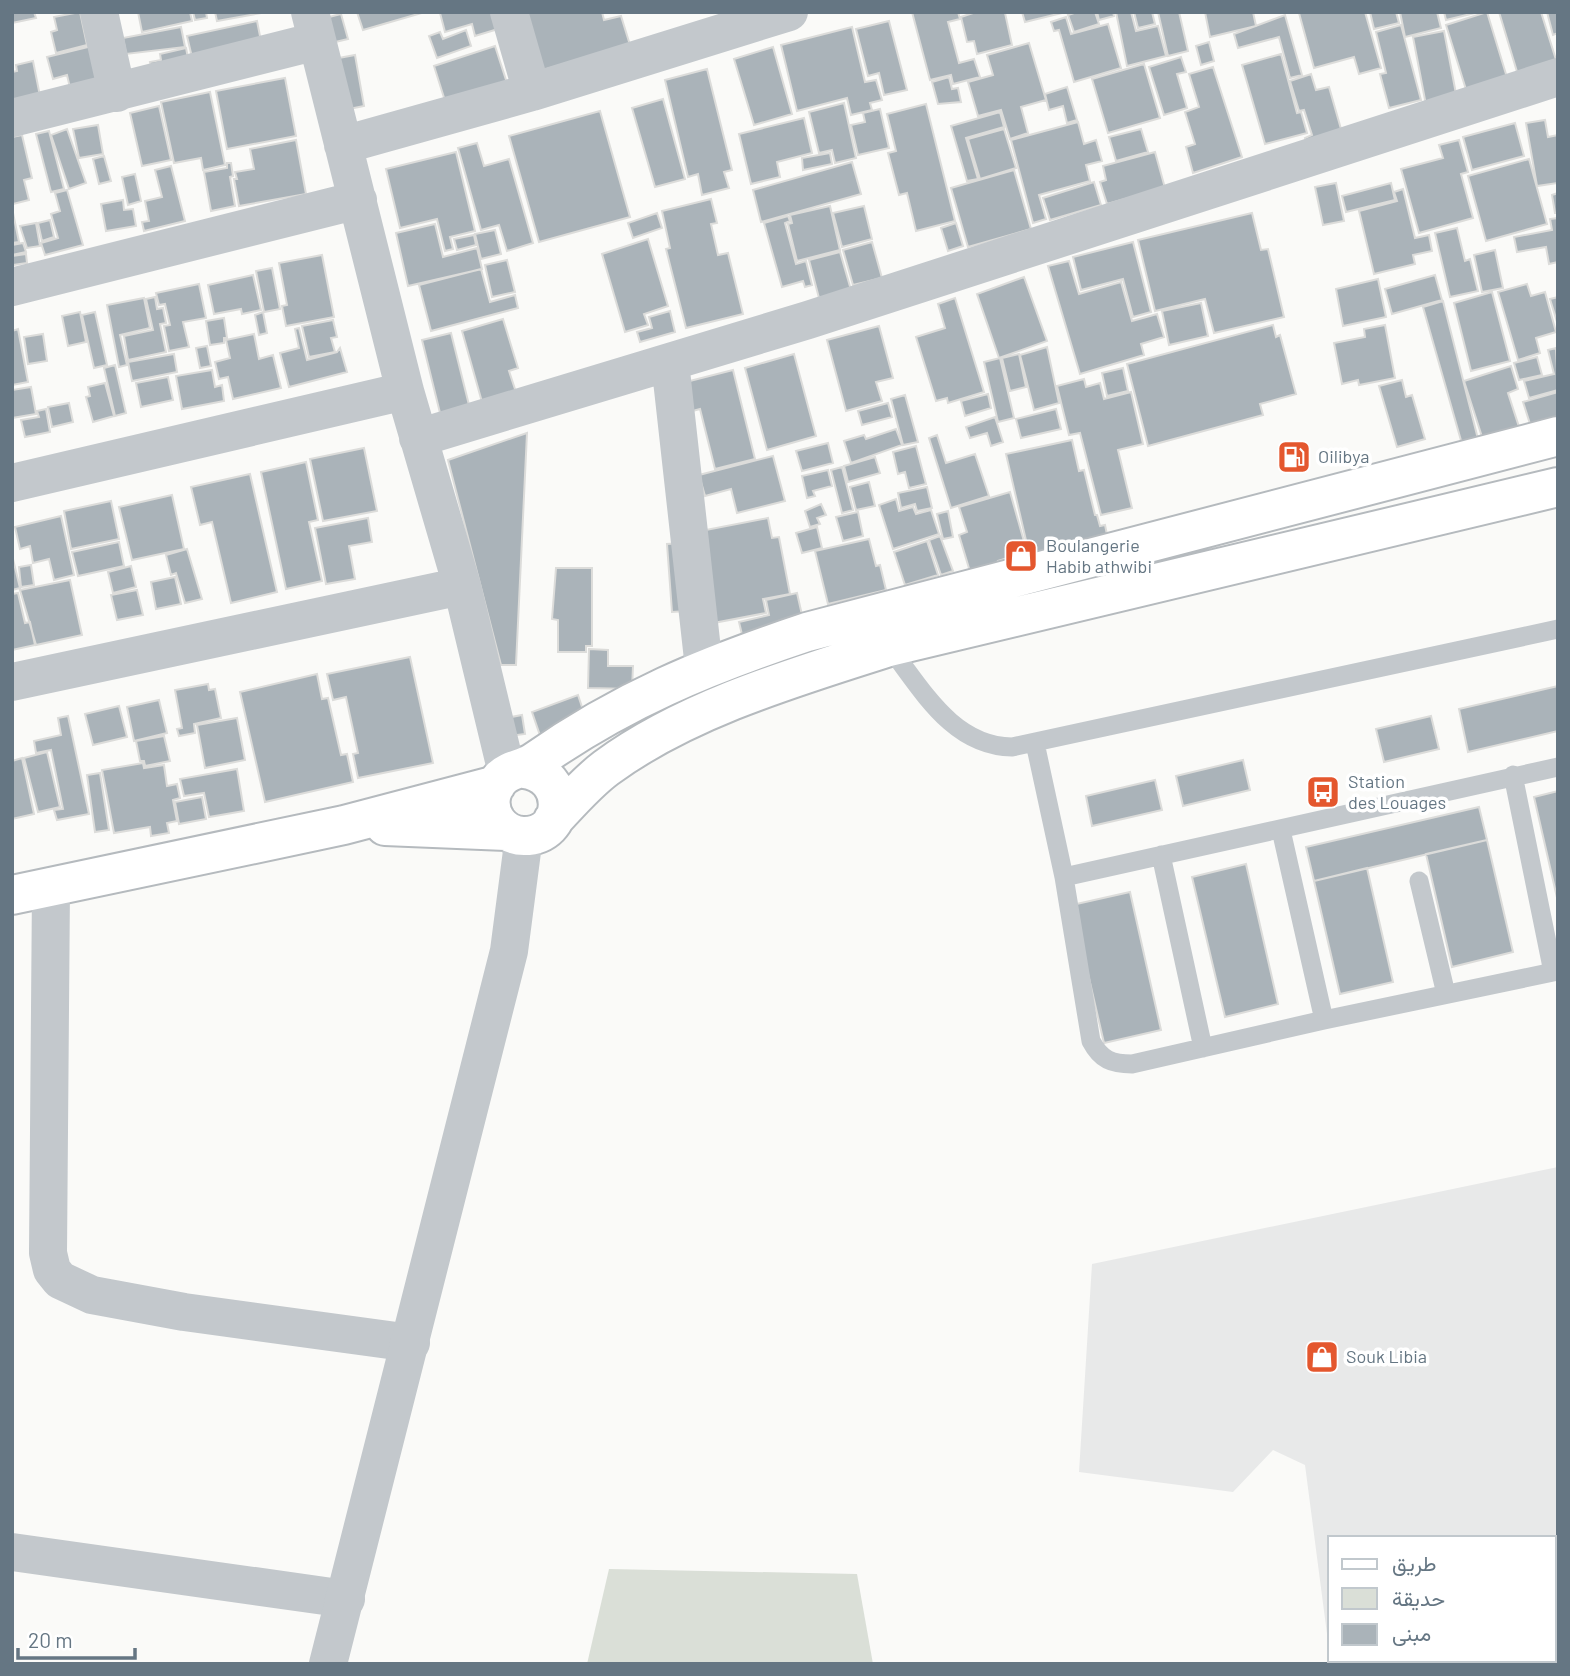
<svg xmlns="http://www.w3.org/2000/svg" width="1570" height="1676" font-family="Barlow,Vazirmatn,sans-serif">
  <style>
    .built { fill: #e8e9e9 }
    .green { fill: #dadfd7 }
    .building { fill: #aab3b9; stroke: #dcdcda; stroke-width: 2 }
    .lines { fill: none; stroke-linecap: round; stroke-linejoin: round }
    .primary-casing { stroke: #b5babe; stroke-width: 42 }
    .service { stroke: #c3c8cc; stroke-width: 19 }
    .minor { stroke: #c3c8cc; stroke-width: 38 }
    .tertiary { stroke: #c3c8cc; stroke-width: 38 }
    .primary { stroke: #fff; stroke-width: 38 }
    .labels { text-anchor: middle; stroke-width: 7; stroke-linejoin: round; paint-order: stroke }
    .poi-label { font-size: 18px; fill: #657683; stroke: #fff; text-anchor: start }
  </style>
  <rect width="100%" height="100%" fill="#fafaf8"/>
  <path class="built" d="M1558,1167v395l-4,1v-25h-224v97l-3,-1 -22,-169 -32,-15 -40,42 -154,-20 13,-208z"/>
  <path class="green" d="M609,1569l248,5 16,90h-286z"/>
  <path class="building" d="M12,12h22l2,6 -24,5z
    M80,12l7,33 -31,8 -5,-21 6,-2 -3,-13z
    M138,12h52l2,9 -50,11z
    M193,12h13l1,6 -12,2z
    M215,12h52l-50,9z
    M357,12h68l-62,18z
    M493,12l5,17 -23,7 -3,-12 -27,8 -5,-19z
    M523,12h79l2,8 17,-4 9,29 -90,26z
    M912,12h46l2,7 -12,3 11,41 15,-4 6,18 -27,7 -2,-9 -21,5z
    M976,12h32l-3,1 7,32 -35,9 -3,-13 -7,1 -6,-25z
    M1022,12h44l-41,10z
    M1077,12h18l4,12 -25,8 -6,-17z
    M1097,12h16l1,4 -15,4z
    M1116,12h15l5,19 22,-5 8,30 -39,10z
    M1134,12h18l3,12 -17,4z
    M1158,12h21l9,39 -20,5z
    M1205,12h48l3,14 -46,11z
    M1365,12l16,56 -22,6 -5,-17 -40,11 -15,-55z
    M1370,12h26l3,11 -25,6z
    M1400,12h37l4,16 -36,9z
    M1444,12h35l-33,8z
    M1487,12l22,72 -41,12 -22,-71z
    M1499,12h42l16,51 -39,12z
    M1547,12h11v21l-5,2z
    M341,14l7,25 -17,4 -6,-25z
    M1285,15l17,60 -12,3 -11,-41 -41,11 -4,-14z
    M1066,17l5,17 37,-10 13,44 -47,14 -15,-52 -5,1 -3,-9z
    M257,21l5,25 -64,37 -11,-47z
    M889,21l18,69 -23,5 -5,-22 -11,3 -12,-47z
    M1401,25l20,75 -32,8 -9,-34 6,-1 -10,-41z
    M181,27l4,20 -59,7 -3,-16z
    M852,27l13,55 11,-2 6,20 -12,3 2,7 -21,5 -4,-17 -50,13 -16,-66z
    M466,30l5,16 -34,12 -8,-22 11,-4 3,7z
    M1444,31l13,68 -31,6 -13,-68z
    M1209,42l5,19 -13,4 -5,-19z
    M1029,43l17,57 -25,7 7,26 -18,6 -9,-29 -23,6 -10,-34 25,-7 -6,-20z
    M92,46l10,39 -31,7 -4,-17 -14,4 -6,-22z
    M495,46l12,37 -61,21 -12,-38z
    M773,47l19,67 -38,11 -20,-66z
    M186,48l4,20 -37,7 -3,-13 11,-2 -1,-6z
    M1281,54l16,59 4,-1 6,21 -42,11 -23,-79z
    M355,55l9,51 -25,5 -11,-51z
    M1181,57l5,15 -9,2 10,34 -23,7 -15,-48z
    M33,61l8,40 -29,6v-35l5,-1 -1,-6z
    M1144,64l16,54 -52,15 -16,-54z
    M1213,67l29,90 -49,16 -7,-26 9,-3 -10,-32 14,-5 -10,-33z
    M707,69l25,101 -8,2 5,16 -27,7 -4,-21 -10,3 -23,-97z
    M1311,74l5,16 13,-3 14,49 -36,10 -2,-8 7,-3 -8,-25 -5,1 -9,-30z
    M949,77l3,12 6,-1 3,14 -23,2 -6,-22z
    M285,78l11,58 -69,13 -11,-58z
    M1067,87l10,33 -10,3 -4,-17 -14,4 -4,-16z
    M210,92l15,73 -22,5 -2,-12 -27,5 -13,-61z
    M663,99l22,80 -30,8 -23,-79z
    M844,103l12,55 -21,5 -3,-13 -13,3 -10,-41z
    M926,104l29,117 -39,10 -9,-38 -8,2 -11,-42 8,-2 -9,-37z
    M159,106l12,54 -29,6 -12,-53z
    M880,109l9,39 -31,7 -7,-30 14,-3 -2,-9z
    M600,111l30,106 -91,25 -30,-106z
    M1000,112l4,15 -38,11 12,41 -11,2 -16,-55z
    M804,118l8,35 -35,9 3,15 -29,7 -12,-50z
    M1545,120l3,17 10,-2v48l-21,3 -11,-63z
    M1078,122l6,22 12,-4 6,21 -16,4 4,16 -51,14 7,24 -13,4 -22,-83z
    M1515,123l9,33 -52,14 -9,-33z
    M98,125l5,29 -24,4 -6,-29z
    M67,129l19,54 -17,6 -18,-54z
    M1004,129l12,39 -36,11 -12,-40z
    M1141,129l7,23 -32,9 -7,-24z
    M49,131l15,58 -13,3 -15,-58z
    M22,135l10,43 -8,2 5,20 -16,4 -1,-67z
    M296,140l10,54 -67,12 -5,-27h3l-2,-7 19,-3 -4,-20z
    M1459,140l9,32 -7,2 12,44 -54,15 -18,-64 42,-11 -4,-13z
    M477,143l7,23 25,-7 24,84 -26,8 -8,-26 -18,5 -23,-82z
    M456,152l19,79 -25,6 3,12 -8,2 -8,-32 -37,9 -14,-59z
    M1155,152l10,36 -58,16 -7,-22 6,-2 -3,-14z
    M830,153l2,11 -29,6 -1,-12z
    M104,156l7,25 -12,3 -6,-25z
    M1529,159l18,65 -61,17 -18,-65z
    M852,162l9,32 -100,28 -8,-32z
    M227,163h4l2,13 -3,1 5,29 -24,5 -7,-39 23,-4z
    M171,166l14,55 -41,10 -2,-9 7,-1 -4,-20 17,-4 -7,-27z
    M1014,170l17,59 -63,18 -17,-59z
    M135,174l6,27 -13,4 -6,-28z
    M1094,182l7,23 -51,15 -7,-22z
    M1336,183l8,38 -21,4 -8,-38z
    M1391,183l4,17 -49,12 -4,-16z
    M1403,189l12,49 14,-3 3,16 -19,4 2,9 -41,10 -15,-63 38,-10 -3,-9z
    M67,190l16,55 -38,10 -4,-12 17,-5 -7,-24 9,-3 -5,-18z
    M1558,193v20h-3l-3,-18z
    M711,199l6,24 -6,1 7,31 10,-2 15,61 -57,14 -20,-79 4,-1 -8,-37z
    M123,200l1,10 9,-1 3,17 -30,5 -5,-27z
    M830,206l10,44 -43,11 -9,-37 4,-1 -2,-8z
    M864,206l8,33 -30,8 -9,-34z
    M12,208l7,34 -7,1z
    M657,213l5,15 -29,10 -5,-15z
    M1252,213l9,37 7,-1 16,68 -70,16 -9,-34 -50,12 -17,-71z
    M788,216l2,5 -5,2 11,41 10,-3 6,24 -7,2 -2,-6 -21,6 -18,-64z
    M1558,218v44l-9,2 -3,-17 -29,5 -3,-15 38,-7 -2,-11z
    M50,220l4,17 -12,4 -4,-18z
    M36,223l4,23 -13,2 -7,-22z
    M956,223l7,23 -15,5 -7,-23z
    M435,224l8,33 34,-9 5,21 -74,17 -12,-53z
    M1457,228l8,33 5,-2 8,32 -28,6 -15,-64z
    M495,230l6,24 -20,5 -6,-25z
    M474,235l2,10 -19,5 -3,-11z
    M648,239l20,67 -24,8 4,11 -23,7 -23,-78z
    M872,242l10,36 -29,7 -10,-35z
    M1133,242l18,70 -18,5 -10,-38 -42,11 -8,-33z
    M23,243l3,9 -14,3v-10z
    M1495,250l8,38 -21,4 -8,-37z
    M840,252l11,38 -32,8 -10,-38z
    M26,254l1,9 -14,2 -1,-9z
    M322,255l12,62 -48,9 -4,-20 5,-1 -8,-42z
    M507,260l8,32 -23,5 -7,-32z
    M1069,261l10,33 42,-12 11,39 25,-7 7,23 -23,7 3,11 -64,19 -32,-108z
    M272,268l8,41 -16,3 -8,-41z
    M481,269l9,33 25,-7 3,13 -87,23 -12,-46z
    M253,275l8,35 -19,4 -1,-5 -27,5 -6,-29z
    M1435,275l7,25 -50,14 -7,-25z
    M1024,277l23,64 -48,17 -22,-64z
    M1378,279l8,38 -43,9 -7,-37z
    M199,284l7,34 -23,4 6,25 -20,4 -5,-25 6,-1 -5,-21 -6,1 -3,-12z
    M1527,284l4,12 14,-4 11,40 -20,6 4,15 -22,7 -20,-68z
    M1492,292l18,69 -39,10 -17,-68z
    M155,297l2,12 6,-1 3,15 -6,1 6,28 -38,8 -4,-24 29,-6 -7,-31z
    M1558,297v28l-8,-26z
    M144,298l6,30 -30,7 7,30 -8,2 -12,-62z
    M955,298l29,94 -36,11 -1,-5 -11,3 -20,-64 29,-9 -7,-24z
    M1443,301l35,138 -16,5 -39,-137z
    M1201,303l7,33 -39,9 -7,-34z
    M670,311l5,21 -35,10 -3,-10 15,-4 -3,-11z
    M80,312l6,30 -18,4 -6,-30z
    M95,312l12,53 -13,3 -12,-53z
    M263,312l4,21 -8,2 -4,-20z
    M224,318l3,20h-3v5l-14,2 -4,-24z
    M503,319l15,49 -9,3 7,21 -34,10 -20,-71z
    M333,320l4,17 -6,1 4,14 -26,5 -7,-31z
    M1273,325l3,12 4,-2 16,59 -36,10 3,11 -115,31 -21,-82z
    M1385,325l10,53 -36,7 -1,-5 -16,4 -8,-41 31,-6 -1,-8z
    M879,326l14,52 -17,4 6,19 -36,10 -19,-71z
    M299,328l8,32 30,-8 3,-4 7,24 -58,15 -9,-34 19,-5 -4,-19z
    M18,329l10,53 -16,3v-54z
    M451,333l19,76 -29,8 -19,-77z
    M43,334l4,27 -19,3 -4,-27z
    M254,334l5,25 14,-4 8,33 -48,11 -5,-22 -9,2 -4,-17 15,-4 -4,-18z
    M207,346l4,20 -11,2 -4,-20z
    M1047,347l12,56 -25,7 -14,-55z
    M1556,348l2,42 -29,8 -5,-17 30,-7 -6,-24z
    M174,354l3,18 -45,9 -4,-19z
    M794,354l22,82 -49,14 -22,-82z
    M1019,354l7,33 -16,4 -8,-33z
    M1537,357l5,18 -23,5 -5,-17z
    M1000,358l14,60 -16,4 -14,-60z
    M115,365l11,48 -11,3 -11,-48z
    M1511,366l7,23 -10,4 12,37 -36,13 -20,-62z
    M1123,368l5,23 -21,5 -5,-23z
    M212,370l3,17 7,-2 2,16 -42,8 -6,-33z
    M733,370l22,89 -40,10 -15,-60 -15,4 -7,-29z
    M168,377l5,23 -32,7 -5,-24z
    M1084,379l2,8 14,-4 4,16 27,-7 12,52 -25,6 14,58 -31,7 -21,-82 -11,2 -12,-49z
    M1402,380l4,17 6,-2 13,44 -28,8 -18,-61z
    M105,383l9,33 -21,6 -7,-25 4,-1 -2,-9z
    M31,387l5,27 -24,4v-28z
    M1558,392v30l-26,8 -9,-28z
    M988,394l3,14 -26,8 -4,-15z
    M905,395l13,47 -15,3 -12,-46z
    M69,403l4,19 -21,5 -4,-20z
    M888,403l4,14 -30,8 -4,-14z
    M46,409l4,23 -25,5 -4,-17 18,-3 -2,-6z
    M1056,409l5,20 -40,9 -5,-19z
    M995,417l8,25 -12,4 -4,-13 -17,5 -4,-11z
    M896,429l6,16 -51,18 -7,-22 20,-6 2,4z
    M527,433l-11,232h-15l-53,-205z
    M937,435l9,28 29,-9 14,42 -38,12 -22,-70z
    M1072,440l7,31 5,-1 11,45h2l3,11 5,-1 4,19 -78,18 -25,-108z
    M828,443l5,20 -31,8 -6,-20z
    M916,446l10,38 -17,4 -4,-16 -7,2 -5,-22z
    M364,448l13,63 -54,10 -13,-62z
    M773,456l12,45 -48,12 -6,-24 -26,7 -6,-21z
    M875,457l5,16 -32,9 -4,-16z
    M306,462l12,58 -9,2 13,59 -36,8 -25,-117z
    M842,467l11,43 -11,3 -11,-43z
    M828,470l4,16 -19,5 2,5 -8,2 -5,-22z
    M250,474l27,118 -46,11 -19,-81 -12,3 -9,-38z
    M869,482l6,24 -19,4 -6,-23z
    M927,487l5,21 -15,3 -2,-7 -14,4 -3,-15z
    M1010,492l17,60 -29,9 2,6 -29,8 -12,-40 8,-3 -8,-25z
    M172,495l12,54 -52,11 -13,-53z
    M896,499l3,12 14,-4 3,7 15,-4 8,24 -46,15 -14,-44z
    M111,501l8,38 -48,10 -7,-38z
    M821,504l5,11 -9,3 3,6 -10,3 -5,-16z
    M948,511l5,26 -10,2 -6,-25z
    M858,512l5,24 -20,5 -7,-24z
    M61,516l13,59 -20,5 -5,-21 -16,4 -3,-17 -10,3 -5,-22z
    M368,518l4,24 -23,4 6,33 -29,5 -11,-56z
    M768,518l4,20 7,-1 11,57 -27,5 3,14 -63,12 -18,-91z
    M817,527l5,21 -20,5 -6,-20z
    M940,536l13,35 -12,4 -12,-35z
    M869,539l7,27 4,-1 6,25 -58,14 -13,-53z
    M927,541l11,34 -33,10 -11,-33z
    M119,542l5,24 -46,10 -6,-24z
    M682,543l5,68 -15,1 -5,-68z
    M187,549l15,50 -17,4 -9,-30 -5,2 -5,-20z
    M12,555l8,33 -8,2z
    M31,565l3,20 -13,2 -2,-20z
    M131,566l5,21 -23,6 -5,-21z
    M556,568h36v78h-6v6h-28v-32l-6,-1z
    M175,577l6,27 -25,5 -5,-27z
    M70,580l12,55 -46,10 -16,-55z
    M137,590l6,25 -26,5 -6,-25z
    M18,593l7,30 5,-1 5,23 -23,5v-56z
    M797,593l5,22 -58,28 -5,-21 30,-7 -3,-15z
    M589,649l19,1v16h25l-1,23 -44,-1z
    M410,657l23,106 -75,15 -5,-24 5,-1 -12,-56 -13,3 -6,-26z
    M317,674l5,25 6,-1 13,57 6,-1 6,28 -88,20 -25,-110z
    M208,684l1,6 6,-1 6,29 -27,6 1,9 -16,3 -2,-7 5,-1 -7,-38z
    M1558,686v45l-90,21 -9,-43z
    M578,695l10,30 -42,28 -14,-41z
    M159,700l8,33 -33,8 -7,-34z
    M119,706l8,31 -34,8 -8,-31z
    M522,715l3,19 -16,2 -3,-18z
    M68,716l21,98 -32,6 -3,-10 9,-1 -12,-59 -15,3 -2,-12 27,-6 -3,-17z
    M1431,716l8,33 -55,13 -8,-33z
    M237,718l8,42 -40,8 -8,-43z
    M164,736l6,25 -25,5 -1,-5h-4l-4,-20z
    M47,752l13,55 -22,5 -14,-54z
    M22,758l12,56 -22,5v-58z
    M1243,760l7,30 -67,16 -7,-30z
    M143,763l1,5 20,-3 3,21 10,-2 3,14 -7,2 4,21 -10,2 2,10 -18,3 -1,-9 -36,6 -12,-63z
    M237,769l7,42 -35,6 -5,-24 -20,3 -4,-17z
    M100,773l9,57 -14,2 -8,-57z
    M1155,780l7,30 -70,16 -6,-30z
    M1558,791v111l-24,-105z
    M202,797l4,22 -27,5 -4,-22z
    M1479,807l8,33 -173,41 -8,-34z
    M1487,840l26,112 -61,15 -26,-113z
    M1246,864l32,140 -53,13 -33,-140z
    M1367,868l26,114 -53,12 -26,-113z
    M1130,892l31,138 -57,13 -32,-138z"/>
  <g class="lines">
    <defs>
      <path id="primary" d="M524,769c46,6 44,67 0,67 -11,0 -21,-6 -27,-14 -10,-14 -8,-32 4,-44 9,-9 22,-9 33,-16 88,-62 171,-96 273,-130l751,-196
        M553,820c17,-18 33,-37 53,-52 80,-59 189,-91 283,-121l669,-160
        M385,826l121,5
        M12,895l332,-70 152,-40"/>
    </defs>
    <use href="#primary" class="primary-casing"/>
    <path class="service" d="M889,647c33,42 63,99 123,100l546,-118
      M1035,743l29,134 27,164c10,19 21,23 41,23l192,-44 234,-49
      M1513,775l40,197
      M1281,830l43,190
      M1161,855l42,193
      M1064,877l494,-110
      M1419,881l27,113"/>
    <path class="minor" d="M99,12l18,81
      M310,12l95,379 57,195 45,187
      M509,12l23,80
      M12,118l305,-77
      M343,145l189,-53 257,-80
      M12,287l346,-87
      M670,362l34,306
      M418,438l390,-118 750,-243
      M12,483l393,-92
      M12,682l450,-96
      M51,887l-3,366 4,17 8,10 32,15 92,17 227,31
      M12,1552l334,47
      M1411,1660v4"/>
    <path class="tertiary" d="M328,1664l181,-713 15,-115"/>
    <use href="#primary" class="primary"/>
  </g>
  <defs>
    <symbol id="fuel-square" viewBox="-11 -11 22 22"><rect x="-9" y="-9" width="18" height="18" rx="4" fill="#e4572e" stroke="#fff"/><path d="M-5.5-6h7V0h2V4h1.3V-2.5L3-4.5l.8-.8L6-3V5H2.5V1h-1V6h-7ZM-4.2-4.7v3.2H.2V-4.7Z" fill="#fff"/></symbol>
    <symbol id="shop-square" viewBox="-11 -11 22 22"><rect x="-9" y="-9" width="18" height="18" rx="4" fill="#e4572e" stroke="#fff"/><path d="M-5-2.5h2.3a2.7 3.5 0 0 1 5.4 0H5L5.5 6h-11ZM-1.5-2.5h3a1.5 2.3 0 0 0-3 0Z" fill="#fff"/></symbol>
    <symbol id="bus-square" viewBox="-11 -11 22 22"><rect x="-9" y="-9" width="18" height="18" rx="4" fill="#e4572e" stroke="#fff"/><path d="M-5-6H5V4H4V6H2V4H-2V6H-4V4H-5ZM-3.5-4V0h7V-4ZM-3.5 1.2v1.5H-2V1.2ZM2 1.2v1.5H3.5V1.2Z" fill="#fff"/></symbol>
  </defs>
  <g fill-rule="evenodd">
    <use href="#fuel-square" x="1275" y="438" width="38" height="38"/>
    <use href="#shop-square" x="1002" y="537" width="38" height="38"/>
    <use href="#bus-square" x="1304" y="773" width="38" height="38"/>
    <use href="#shop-square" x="1303" y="1338" width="38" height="38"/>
  </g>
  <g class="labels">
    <g class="poi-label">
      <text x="1318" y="463">Oilibya</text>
      <text x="1046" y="552">Boulangerie<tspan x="1046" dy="21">Habib athwibi</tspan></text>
      <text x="1348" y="788">Station<tspan x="1348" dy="21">des Louages</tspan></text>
      <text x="1346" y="1363">Souk Libia</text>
    </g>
  </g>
  <rect width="1570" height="1676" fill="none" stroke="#657683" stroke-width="28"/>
  <rect x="1328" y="1536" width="228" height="126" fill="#ffffff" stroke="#c1c8cd" stroke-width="2"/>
  <rect x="1342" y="1559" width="35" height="10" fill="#ffffff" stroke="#c1c8cd" stroke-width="2"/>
  <text x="1392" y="1571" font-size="21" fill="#657683">طريق</text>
  <rect x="1342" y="1588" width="35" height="21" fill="#dadfd7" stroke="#c1c8cd" stroke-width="2"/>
  <text x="1392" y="1606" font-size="21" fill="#657683">حديقة</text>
  <rect x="1342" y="1624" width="35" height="21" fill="#aab3b9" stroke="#c1c8cd" stroke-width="2"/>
  <text x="1392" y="1641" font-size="21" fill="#657683">مبنى</text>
  <path d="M18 1648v10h117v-10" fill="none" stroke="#657683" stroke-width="3.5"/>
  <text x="28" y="1648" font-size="21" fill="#657683" stroke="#ffffff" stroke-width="5" paint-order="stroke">20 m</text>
</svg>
